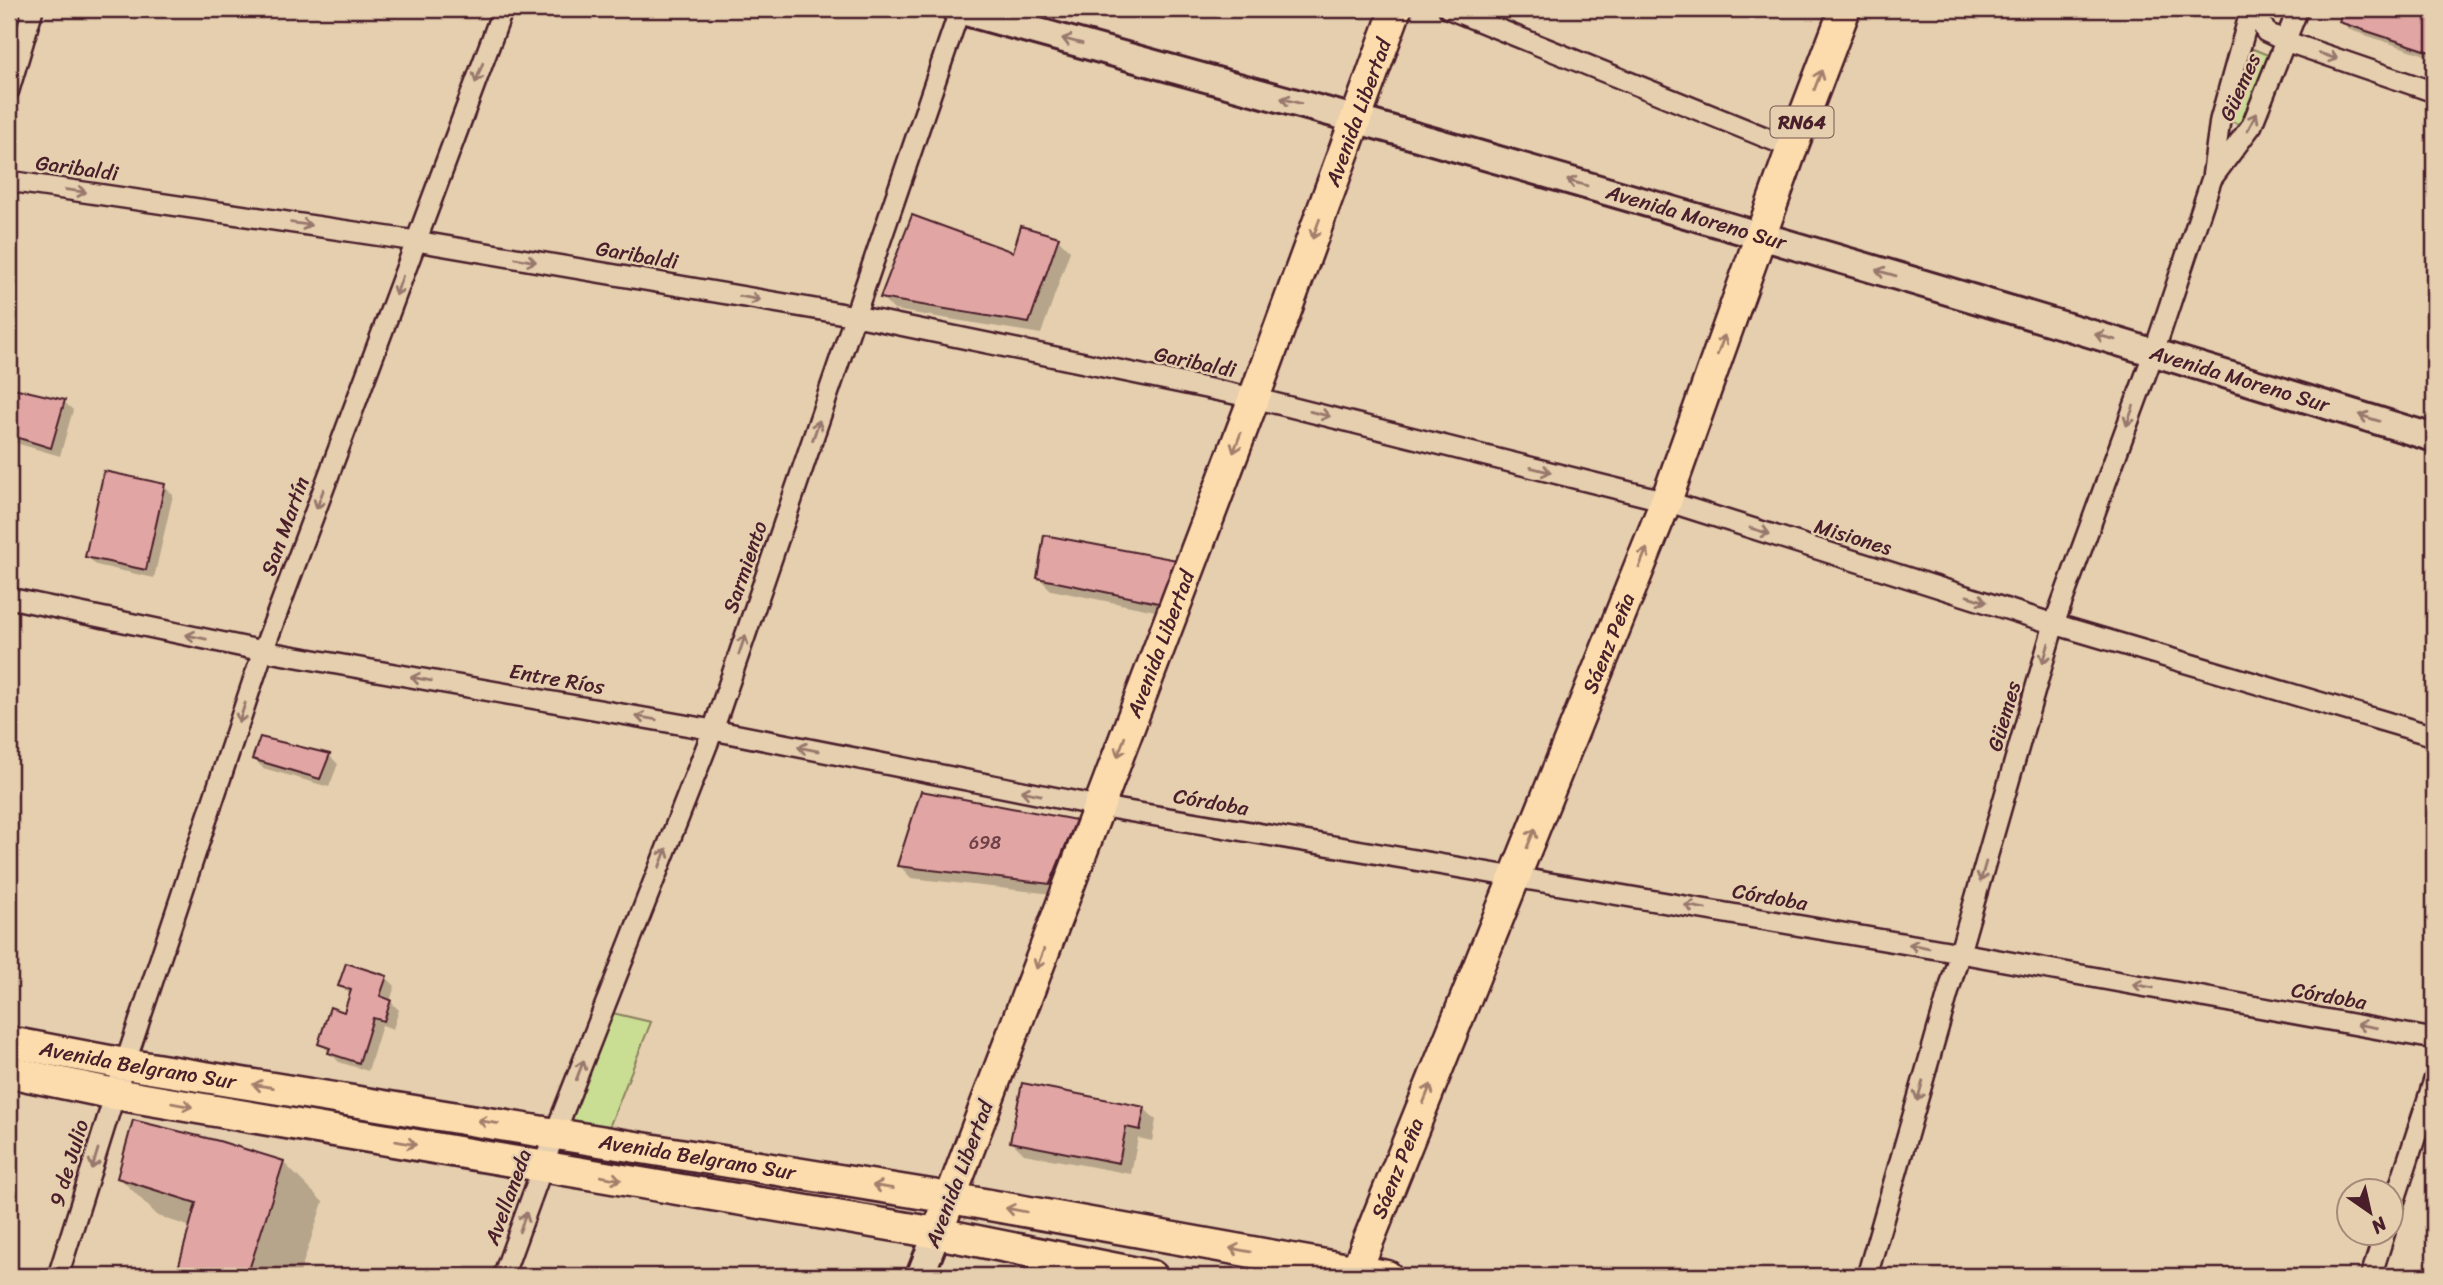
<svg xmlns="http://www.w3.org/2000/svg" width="2443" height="1285" font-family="Sriracha,sans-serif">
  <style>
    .green { fill: #cade93; stroke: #8a7e5f; stroke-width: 2 }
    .shadow { fill: #0003 }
    .building { fill: #e1a6a3; stroke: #4a1f2b; stroke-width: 2 }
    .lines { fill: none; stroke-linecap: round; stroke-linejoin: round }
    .street-casing { stroke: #4a1f2b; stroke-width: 24 }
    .secondary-casing { stroke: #4a1f2b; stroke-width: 32 }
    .primary-casing { stroke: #4a1f2b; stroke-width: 35 }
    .street { stroke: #e5cfae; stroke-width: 19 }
    .secondary { stroke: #e5cfae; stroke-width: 26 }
    .primary { stroke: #fcdcac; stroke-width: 30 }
    .oneway { stroke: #98776c }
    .oneway2 { stroke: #a37e6c }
    .labels { text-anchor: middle; stroke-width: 5; stroke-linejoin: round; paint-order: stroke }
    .number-label { font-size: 18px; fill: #704149 }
    .shield { fill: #e5cfae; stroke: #785452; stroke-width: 2 }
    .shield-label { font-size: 19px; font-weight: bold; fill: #4a1f2b }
    .street-label { font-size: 21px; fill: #4a1f2b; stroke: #e5cfae }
  </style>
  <rect width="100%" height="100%" fill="#e5cfae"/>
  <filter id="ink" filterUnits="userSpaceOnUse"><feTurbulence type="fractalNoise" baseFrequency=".0143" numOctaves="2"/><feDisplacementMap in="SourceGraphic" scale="14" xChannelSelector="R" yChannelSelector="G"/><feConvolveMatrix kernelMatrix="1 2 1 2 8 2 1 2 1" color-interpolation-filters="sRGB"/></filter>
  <g filter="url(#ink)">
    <path class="green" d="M2253,49l15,6 -25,66 -6,3 -6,-4z
      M604,1011l47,11 -43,108 -45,-7z"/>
    <path class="shadow" d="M2345,9h89v49l-84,-28 -9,-9z
      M1058,239l12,12 -29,83 -147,-24 -12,-12z
      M9,389l55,13 9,8 -13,46 -51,-15z
      M164,486l9,9 -19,83 -58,-13 -9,-9z
      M1176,561l-1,54 -124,-25 -12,-12z
      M329,755l9,9 -9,23 -66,-19 -9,-9z
      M1075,821l12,12 -25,62 -151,-17 -12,-13z
      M386,977l9,9 -5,15 9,9 -6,19 -11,-4 -14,46 -29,-9 -19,-19 25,-29 6,-19 -11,-10z
      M1144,1108l12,12 -4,21 -14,-3 -7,36 -107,-20 -12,-12z
      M219,1142l65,21 39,39 -24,74h-122l14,-49 -33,-11 -39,-39z"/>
    <path class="building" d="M2343,9h91v44l-95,-31z
      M912,215l101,37 8,-26 38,11 -30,86 -149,-25z
      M9,387l56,13 -14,48 -42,-13z
      M104,471l61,13 -19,86 -61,-13z
      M1044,535l133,25 -1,7 -5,2 -8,35 -126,-26z
      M260,737l70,17 -10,25 -68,-20z
      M921,791l155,29 -26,64 -153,-18z
      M346,963l41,13 -7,20 11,4 -7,21 -11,-3 -14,45 -31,-10 2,-5 -12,-4 12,-37 14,5 7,-22 -13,-4z
      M1022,1083l123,24 -5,23 -14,-3 -7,36 -109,-21z
      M133,1120l86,21 65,20 -37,115h-71l20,-73 -79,-25z
      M658,1269l26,7h-28z
      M713,1269l9,7h-26l5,-5z"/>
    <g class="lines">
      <defs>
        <path id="street" d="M1449,9l343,139
          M2254,9l12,23 19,9 149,51
          M9,90l24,-81
          M2213,177l39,-52 46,-116
          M9,181l407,60 440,75 398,82 412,103 388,123 380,112
          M9,598l254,53 450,79 385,76 862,147 474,86
          M2390,1215l44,-135
          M58,1276l57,-182 148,-443 240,-642
          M503,1276l52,-143 158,-403 247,-721
          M1867,1276l187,-652 100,-272 58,-174 8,-58 31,-111
          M2371,1276l14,-44"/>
        <g id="secondary">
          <path id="s1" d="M955,9c134,38 269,73 403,111 360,102 719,208 1076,318"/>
          <path d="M920,1276l17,-43"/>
        </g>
        <g id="primary">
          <path id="s2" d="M9,1042l116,22 825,134 437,78"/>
          <path d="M9,1072l106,22 822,139 215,43"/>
          <path id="s3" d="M937,1233l317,-835 142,-389"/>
          <path id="s4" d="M1354,1276l312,-775 126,-353 53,-139"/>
        </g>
      </defs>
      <use href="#street" class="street-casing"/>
      <use href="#secondary" class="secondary-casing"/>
      <use href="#primary" class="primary-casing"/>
      <use href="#street" class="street"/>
      <use href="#secondary" class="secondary"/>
      <use href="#primary" class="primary"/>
    </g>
    <defs><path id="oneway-shaft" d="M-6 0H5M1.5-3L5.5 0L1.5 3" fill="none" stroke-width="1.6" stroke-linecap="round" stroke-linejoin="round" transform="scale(1.75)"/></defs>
    <g class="oneway">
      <use href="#oneway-shaft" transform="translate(1072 41) rotate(-165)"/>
      <use href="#oneway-shaft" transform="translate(2328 56) rotate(19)"/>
      <use href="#oneway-shaft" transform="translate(479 73) rotate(111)"/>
      <use href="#oneway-shaft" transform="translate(1291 101) rotate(-165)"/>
      <use href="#oneway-shaft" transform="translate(2252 122) rotate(-62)"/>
      <use href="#oneway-shaft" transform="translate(1577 183) rotate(-164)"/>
      <use href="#oneway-shaft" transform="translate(76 191) rotate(8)"/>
      <use href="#oneway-shaft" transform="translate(301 224) rotate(8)"/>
      <use href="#oneway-shaft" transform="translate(526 260) rotate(10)"/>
      <use href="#oneway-shaft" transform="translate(1886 273) rotate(-164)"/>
      <use href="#oneway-shaft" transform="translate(399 286) rotate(110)"/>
      <use href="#oneway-shaft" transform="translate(750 298) rotate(10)"/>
      <use href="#oneway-shaft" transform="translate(2105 337) rotate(-164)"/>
      <use href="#oneway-shaft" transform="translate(1320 414) rotate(14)"/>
      <use href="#oneway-shaft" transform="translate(2130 416) rotate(110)"/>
      <use href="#oneway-shaft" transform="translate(2369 418) rotate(-163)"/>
      <use href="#oneway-shaft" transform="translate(816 430) rotate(-71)"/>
      <use href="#oneway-shaft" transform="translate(1541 470) rotate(14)"/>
      <use href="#oneway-shaft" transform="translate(320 499) rotate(110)"/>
      <use href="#oneway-shaft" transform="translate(1760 531) rotate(17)"/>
      <use href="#oneway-shaft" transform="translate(1977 599) rotate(17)"/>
      <use href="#oneway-shaft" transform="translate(196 637) rotate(-168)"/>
      <use href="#oneway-shaft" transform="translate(742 645) rotate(-71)"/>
      <use href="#oneway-shaft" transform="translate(2046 653) rotate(106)"/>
      <use href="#oneway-shaft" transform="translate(421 679) rotate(-170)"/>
      <use href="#oneway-shaft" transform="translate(242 713) rotate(108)"/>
      <use href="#oneway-shaft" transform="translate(646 718) rotate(-170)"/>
      <use href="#oneway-shaft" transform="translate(808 749) rotate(-169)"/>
      <use href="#oneway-shaft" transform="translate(1031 793) rotate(-169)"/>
      <use href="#oneway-shaft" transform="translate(663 858) rotate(-69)"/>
      <use href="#oneway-shaft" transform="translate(1983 872) rotate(106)"/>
      <use href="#oneway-shaft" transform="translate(1695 907) rotate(-170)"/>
      <use href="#oneway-shaft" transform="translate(1919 946) rotate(-170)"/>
      <use href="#oneway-shaft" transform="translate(2143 986) rotate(-170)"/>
      <use href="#oneway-shaft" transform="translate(2367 1026) rotate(-170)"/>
      <use href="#oneway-shaft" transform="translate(580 1070) rotate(-69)"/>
      <use href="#oneway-shaft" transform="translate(1920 1091) rotate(106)"/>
      <use href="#oneway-shaft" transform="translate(95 1159) rotate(107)"/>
      <use href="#oneway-shaft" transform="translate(523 1222) rotate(-70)"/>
    </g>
    <g class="oneway2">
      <use href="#oneway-shaft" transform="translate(1818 80) rotate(-69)"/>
      <use href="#oneway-shaft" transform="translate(1316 229) rotate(110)"/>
      <use href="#oneway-shaft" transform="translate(1721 345) rotate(-70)"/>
      <use href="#oneway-shaft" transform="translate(1237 443) rotate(111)"/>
      <use href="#oneway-shaft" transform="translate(1643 558) rotate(-68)"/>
      <use href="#oneway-shaft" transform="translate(1121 747) rotate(111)"/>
      <use href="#oneway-shaft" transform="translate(1531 838) rotate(-68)"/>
      <use href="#oneway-shaft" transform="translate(1040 959) rotate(111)"/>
      <use href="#oneway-shaft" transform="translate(263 1086) rotate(-171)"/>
      <use href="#oneway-shaft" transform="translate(1427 1094) rotate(-68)"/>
      <use href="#oneway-shaft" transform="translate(182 1105) rotate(10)"/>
      <use href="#oneway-shaft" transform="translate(488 1122) rotate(-171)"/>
      <use href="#oneway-shaft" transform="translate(406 1143) rotate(10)"/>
      <use href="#oneway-shaft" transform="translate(611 1178) rotate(10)"/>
      <use href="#oneway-shaft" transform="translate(883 1187) rotate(-171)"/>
      <use href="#oneway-shaft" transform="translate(1016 1210) rotate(-170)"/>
      <use href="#oneway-shaft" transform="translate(1240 1250) rotate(-170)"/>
    </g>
  </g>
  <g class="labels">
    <g class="number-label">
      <text x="985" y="849">698</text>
    </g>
    <rect class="shield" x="1770.5" y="106.5" width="63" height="31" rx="5"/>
    <g class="shield-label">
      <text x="1802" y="129">RN64</text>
    </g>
    <g class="street-label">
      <text transform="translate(2240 87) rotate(-66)" y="7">Güemes</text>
      <text dy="7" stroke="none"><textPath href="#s3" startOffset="1197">Avenida Libertad</textPath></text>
      <text transform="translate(77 168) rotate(8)" y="7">Garibaldi</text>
      <text dy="7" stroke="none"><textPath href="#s1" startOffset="770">Avenida Moreno Sur</textPath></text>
      <text transform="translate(637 255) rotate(10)" y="7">Garibaldi</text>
      <text transform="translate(1195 362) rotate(12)" y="7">Garibaldi</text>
      <text dy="7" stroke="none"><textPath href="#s1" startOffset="1337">Avenida Moreno Sur</textPath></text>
      <text transform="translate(285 526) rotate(-70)" y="7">San Martín</text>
      <text transform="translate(1853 537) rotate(17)" y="7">Misiones</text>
      <text transform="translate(745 567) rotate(-71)" y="7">Sarmiento</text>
      <text dy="7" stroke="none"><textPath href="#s3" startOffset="630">Avenida Libertad</textPath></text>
      <text dy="7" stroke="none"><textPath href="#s4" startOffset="682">Sáenz Peña</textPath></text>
      <text transform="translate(557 679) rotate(10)" y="7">Entre Ríos</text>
      <text transform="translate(2004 716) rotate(-74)" y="7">Güemes</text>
      <text transform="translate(1211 802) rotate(10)" y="7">Córdoba</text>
      <text transform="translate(1770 897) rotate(10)" y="7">Córdoba</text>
      <text transform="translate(2329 996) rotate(10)" y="7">Córdoba</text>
      <text dy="7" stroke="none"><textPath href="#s2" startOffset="131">Avenida Belgrano Sur</textPath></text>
      <text dy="7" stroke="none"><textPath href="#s2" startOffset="698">Avenida Belgrano Sur</textPath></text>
      <text transform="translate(69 1163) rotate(-73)" y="7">9 de Julio</text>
      <text dy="7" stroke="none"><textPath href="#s4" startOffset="116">Sáenz Peña</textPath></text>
      <text transform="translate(959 1174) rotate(-69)" y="7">Avenida Libertad</text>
      <text transform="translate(508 1197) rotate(-70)" y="7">Avellaneda</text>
    </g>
  </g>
  <rect width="2443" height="1285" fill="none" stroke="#e5cfae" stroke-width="35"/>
  <rect x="18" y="18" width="2408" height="1250" fill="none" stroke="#4a1f2b" stroke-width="2.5" filter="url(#ink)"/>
  <g transform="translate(2370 1212) rotate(146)"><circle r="33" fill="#e5cfae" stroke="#a7897a" stroke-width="2"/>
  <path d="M0-5L12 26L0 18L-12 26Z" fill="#4a1f2b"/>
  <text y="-10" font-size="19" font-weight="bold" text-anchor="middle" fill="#4a1f2b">N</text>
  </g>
</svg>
